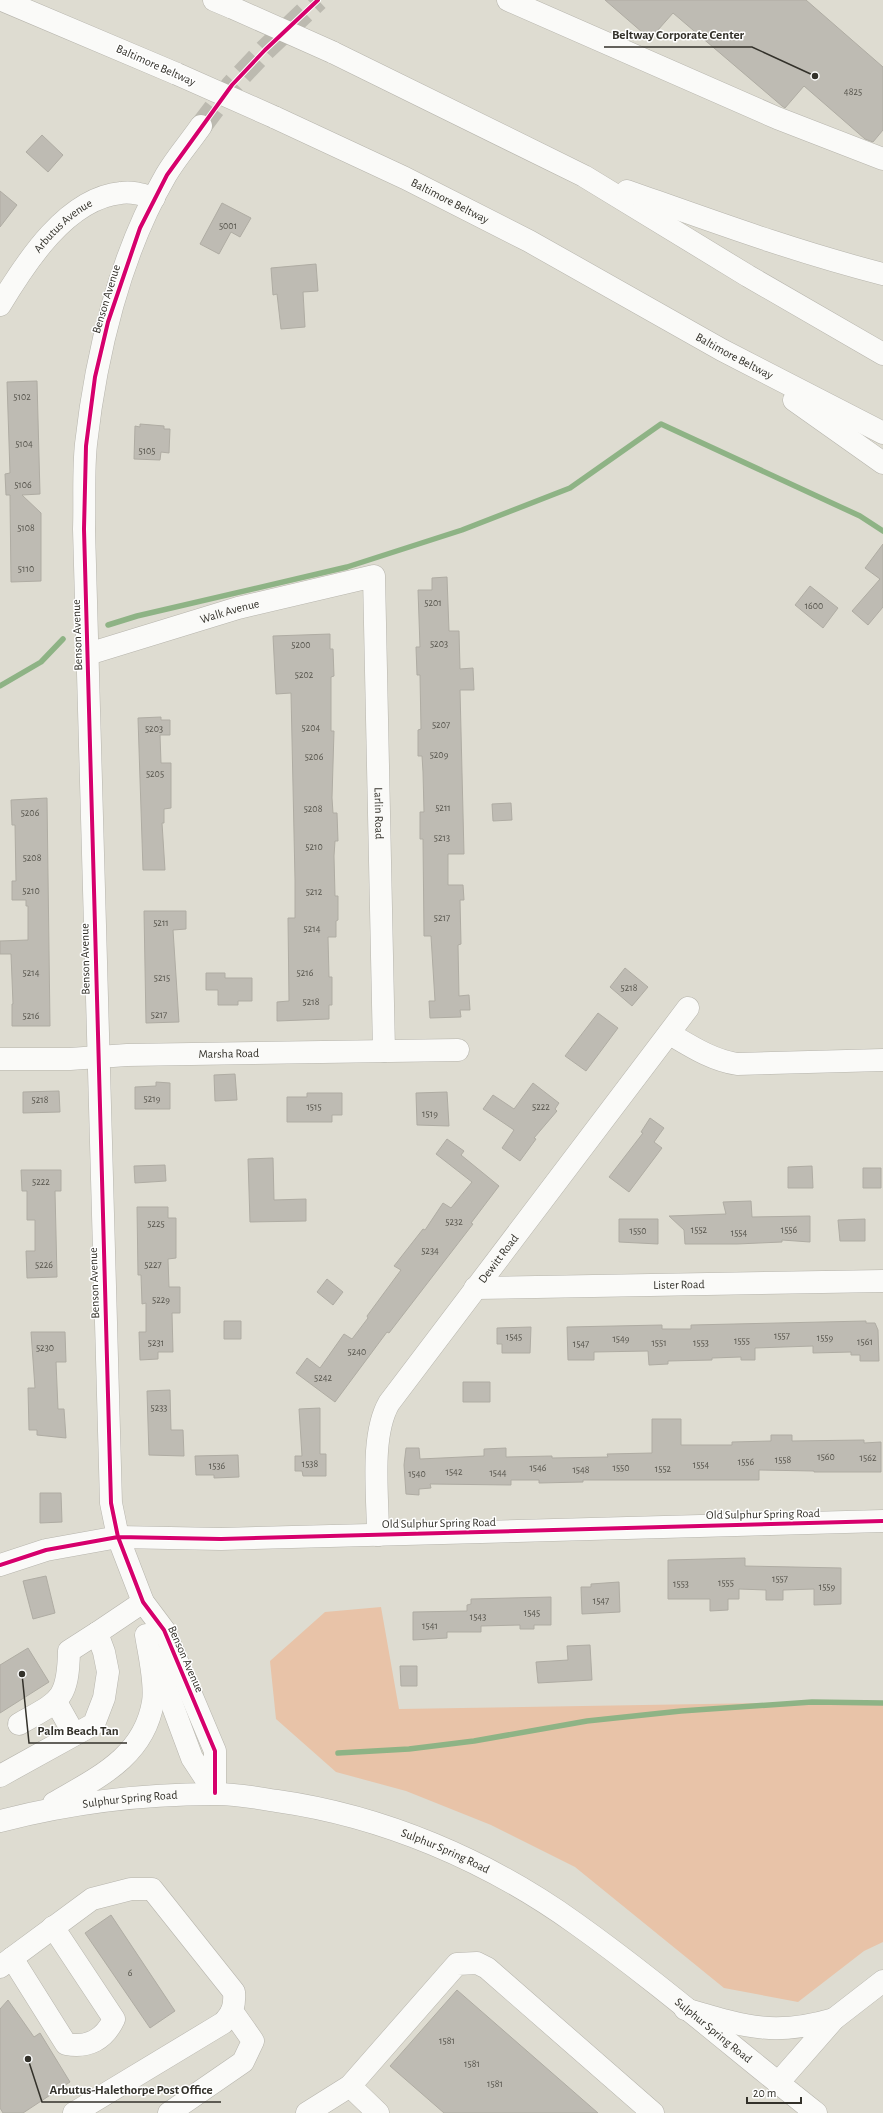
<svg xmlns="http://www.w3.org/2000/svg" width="883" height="2113" font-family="'Alegreya Sans',sans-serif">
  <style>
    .green { fill: #e8c3a8 }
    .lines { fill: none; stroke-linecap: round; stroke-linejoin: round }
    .stream { stroke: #8eb385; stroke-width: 5.5 }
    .building { fill: #bebbb3; stroke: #afaca3 }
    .minor-tunnel { stroke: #bcbab0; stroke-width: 22; stroke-dasharray: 22 11; stroke-linecap: butt }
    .minor-casing { stroke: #b6b4ac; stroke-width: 23 }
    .major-casing { stroke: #b6b4ac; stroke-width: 23 }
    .highway-casing { stroke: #b6b4ac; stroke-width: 23 }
    .minor { stroke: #fafaf8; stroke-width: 22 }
    .major { stroke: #fafaf8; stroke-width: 22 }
    .highway { stroke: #fafaf8; stroke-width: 22 }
    .highway-bridge-casing { stroke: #b6b4ac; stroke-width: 23; stroke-linecap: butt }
    .highway-bridge { stroke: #fafaf8; stroke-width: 22 }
    .cycleway-casing { stroke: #fff; stroke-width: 6 }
    .cycleway { stroke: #d6006c; stroke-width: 4 }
    .labels { text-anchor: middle; stroke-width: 3; stroke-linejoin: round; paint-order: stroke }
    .number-label { font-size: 10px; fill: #56544c }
    .street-label { font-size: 12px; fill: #33312a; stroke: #fff }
    .leader { fill: none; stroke: #33312a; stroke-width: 1.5 }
    .callout-dot { fill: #33312a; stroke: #fff; stroke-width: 1.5 }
    .callout-label { font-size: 13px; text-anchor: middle; font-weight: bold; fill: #33312a; stroke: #fff; stroke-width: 3; stroke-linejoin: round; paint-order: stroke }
  </style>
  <rect width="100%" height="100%" fill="#dedcd1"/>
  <path class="green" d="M381,1607l18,102 484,-8v241l-19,9 -66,51 -74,-14 -149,-121 -84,-42 -85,-34 -70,-19 -60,-53 -6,-58 55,-49z"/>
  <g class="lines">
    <path class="stream" d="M108,625l29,-9 210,-49 115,-37 108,-42 91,-64 199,92 23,15
      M0,686l41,-24 22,-23
      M338,1753l71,-4 65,-8 113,-20 94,-10 131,-9 71,1"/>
  </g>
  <path class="building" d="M605,0h201l77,67v63l-10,12 -8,-3 -61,-53 -19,22 -3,-2 -109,-93 -23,26z
    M42,135l21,20 -15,17 -22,-20z
    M0,191l17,14 -17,22z
    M222,203l29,15 -11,19 -9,-5 -12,22 -19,-10z
    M316,264l2,27 -15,1 2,35 -24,2 -4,-35 -4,1 -2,-27z
    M37,381l3,113 -18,1 19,18v68l-30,1 -1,-87h-4l-1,-21 5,-1 -3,-91z
    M140,424l24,2v3h6l-1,24 -8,-1 -1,8 -26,-1 1,-33 5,1z
    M883,544v63l-15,18 -16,-14 28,-32 -15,-11z
    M447,577l2,54h10l1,38 13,-1 1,22h-14l4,164h-16v31h15l1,15h-4l1,44 -3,1 1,51 10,-1 1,15h-10l1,7 -31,1 -1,-17h6l-4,-65h-7l-1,-97h-3v-27h4l-1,-40 -1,-16h-4v-26l3,-1 -1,-54h-3l-1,-28h4l-2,-57h14v-12z
    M810,586l28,22 -15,20 -28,-23z
    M330,634v15h3l1,27 -3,1v54h3l-2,67 1,15h4l1,28h-3l-1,15 1,40h3v24l-2,1v16h-8l1,40h3v28h-3v14l-52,2v-19l12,-1 -1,-83h7v-38l-4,-187 -15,1 -3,-58z
    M161,717v3h9v15h-10l1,28h10v45l-7,1v14h-2l3,47h-22l-5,-152z
    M47,798l3,228h-38v-22h1l-2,-50h-11v-13l28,-1v-34h-2v-6h-14v-19h4l-1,-56h-3l-1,-25z
    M511,803l1,17 -19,1 -1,-17z
    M144,911h42v18l-13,1 6,92 -33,1z
    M625,968l23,19 -16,19 -22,-19z
    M206,973h19v5h27v23h-14v4h-20v-15h-12z
    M598,1013l20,15 -32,43 -21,-15z
    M235,1074l2,26 -22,1 -1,-26z
    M156,1082l14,1v26h-35v-22l21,-1z
    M533,1083l26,20 -4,6 2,2 -23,27 2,1 -16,22 -18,-13 12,-18 -31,-21 10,-14 21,14z
    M59,1091l1,21 -37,1v-21z
    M447,1092l2,34 -32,-1 -1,-32z
    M307,1093h35v22h-10v7h-45v-25h20z
    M650,1118l14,10 -10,14 8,6 -33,44 -20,-15 34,-44 -2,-1z
    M447,1139l17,12 -3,4 38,31 -28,37 2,1 -84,109 -2,-1 -52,70 -39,-29 11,-15 13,10 24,-34 8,5 16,-21 -1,-2 34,-46 -7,-4 29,-37 2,1 18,-27 8,5 21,-26 -36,-28z
    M273,1158l1,42 32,-1v22l-56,1 -2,-63z
    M165,1165l1,16 -31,2 -1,-17z
    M812,1166l1,22h-25v-21z
    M863,1168h18v20h-18z
    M21,1170h40v21h-6l2,86 -30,1 -1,-27h9v-31h-8v-29h-5z
    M751,1201l1,16 58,-1v26l-28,-2v2l-45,2h-52l-1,-14 -15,-14 57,-2 -3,-12z
    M137,1207h31v11h8v40l-8,1 1,28h11v26h-8l1,39h-15v7l-18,1 -1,-28h7v-29l-4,1 -1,-29h-3z
    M619,1219h39v25l-39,-2z
    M865,1219v22h-25l-2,-21z
    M327,1279l16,13 -10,13 -16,-13z
    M224,1321h17v18h-17z
    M866,1321v2h9l3,7 1,31h-19v-6h-9v-3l-38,1v-7l-58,2v12h-14v-3l-29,1v2l-44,1v3l-19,1 -1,-14 -54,1v8h-26l-1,-33 95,-2v4h29v-4z
    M531,1327l-1,26h-28v-9h-5v-16z
    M31,1332h34l1,30h-10l2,47h6l2,29 -29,-3v-5h-8l-1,-42h7z
    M463,1382h27v20h-27z
    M170,1390l1,40h12l1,26 -35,-1 -2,-64z
    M320,1408v46h6v22h-23l-1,-5h-7v-15h7l-3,-47z
    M652,1419h29v26h51v-3l39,-1v-6h21v6l72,-1v3l17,-1v30h-67v-1l-55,-1v10h-176v2l-44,1v-3h-28v5l-81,-1 1,4 -12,1v6l-13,-1 -2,-29 2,-17h13l1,11 64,-3v-7l22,-1v9l46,-1v2l56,-1 -1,-3 45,-1z
    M238,1455l1,22 -25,1v-3h-18l-1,-19z
    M40,1493h21l1,29 -22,1z
    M745,1558v8l96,2v36l-27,1v-16l-31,1v10h-17v-10l-27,-1v10h-11v11l-18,1v-12h-42v-39z
    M46,1576l9,37 -22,6 -10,-38z
    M619,1582l1,30 -38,2 -1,-27h10v-3z
    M551,1597v28h-17v4h-14v-4l-39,1v6h-34v6l-34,2v-28l54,-1v-6l4,-1v-5z
    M590,1645l2,35 -54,3 -2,-21 32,-2 -1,-14z
    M28,1648l21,34 -49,31v-48z
    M400,1666h17v20h-16z
    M111,1915l64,96 -25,17 -65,-95z
    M457,1990l141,123h-154l-54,-47z
    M8,2000l26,37 6,-4 30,49 -47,31h-20l-3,-5v-99z"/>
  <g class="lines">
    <path class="minor-tunnel" d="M201,126l31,-41 33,-35 53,-50"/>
    <defs>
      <g id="minor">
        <path d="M508,0l269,118 106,41"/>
        <path d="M201,126c-11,16 -25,32 -35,49 -46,79 -70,179 -80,269 -3,28 -1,57 -2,85l27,974 7,34 25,65 21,28 51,121v42"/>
        <path id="s1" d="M0,305c26,-43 67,-107 121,-112 12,-2 23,2 33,5"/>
        <path id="s2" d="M88,654l150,-46 136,-32 10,475"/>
        <path d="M670,1034c22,13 42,26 67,30l146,-4"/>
        <path id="s3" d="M0,1059h70l57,-4 331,-5"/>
        <path id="s4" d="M475,1288l408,-7"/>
        <path id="s5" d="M378,1535c0,-39 -8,-99 11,-132l299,-395"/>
        <path d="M0,1565l46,-15 72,-13 103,2 662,-18"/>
        <path d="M154,1656l38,102 23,35"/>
        <path d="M56,1702l18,32"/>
        <path d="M19,1724c40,-23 49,-23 50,-73l28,-18"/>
        <path d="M0,1776l94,-52 10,-26 4,-26 -4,-20 -7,-19 46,-31"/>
        <path d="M12,1958l54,86c22,4 38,-4 48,-25l-61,-92"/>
        <path d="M0,1967l92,-68 39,-10h21l82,103c1,13 -1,21 -11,31l-149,90"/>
        <path d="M350,2086l28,27"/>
        <path d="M169,2113l74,-51 10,-21 -21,-30"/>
        <path d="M307,2113l43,-27 107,-122 20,-1 10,5 166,145"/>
      </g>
      <g id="major">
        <path d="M54,1803c43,-25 90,-46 99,-101 3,-19 -4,-48 -7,-67"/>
        <path id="s6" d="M0,1821c70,-18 141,-27 213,-27 21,-1 43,4 64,7 106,15 210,59 298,122 83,59 161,127 241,190"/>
      </g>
      <g id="highway">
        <path d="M2,0l175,74"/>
        <path d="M214,0l19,8"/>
        <path d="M332,52l252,124 164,100 135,78"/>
        <path id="s7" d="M274,117l131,61 124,63 193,109 161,83"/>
        <path d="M627,191c85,30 169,61 256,83"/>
        <path d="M794,400l89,63"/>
        <path d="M685,2009c58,17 88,28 149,10"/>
        <path d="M778,2083l56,-64 49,-38"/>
      </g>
    </defs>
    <use href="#minor" class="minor-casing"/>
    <use href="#major" class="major-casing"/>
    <use href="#highway" class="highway-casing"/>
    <use href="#minor" class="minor"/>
    <use href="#major" class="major"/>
    <use href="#highway" class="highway"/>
    <defs>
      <path id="highway-bridge" d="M233,8l99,44
        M177,74l97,43"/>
    </defs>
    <use href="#highway-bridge" class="highway-bridge-casing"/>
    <use href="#highway-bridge" class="highway-bridge"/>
    <defs>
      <path id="cycleway" d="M0,1565l46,-15 72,-13 103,2 662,-18
        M215,1793v-42l-51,-121 -21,-28 -25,-65 -7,-34 -27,-974 2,-83 9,-69 13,-55 32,-94 27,-53 65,-90 33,-35 53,-50"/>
    </defs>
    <use href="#cycleway" class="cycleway-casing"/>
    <use href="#cycleway" class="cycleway"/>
  </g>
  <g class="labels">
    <g class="number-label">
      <text x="853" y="95">4825</text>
      <text x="228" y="229">5001</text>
      <text x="22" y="400">5102</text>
      <text x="24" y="447">5104</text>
      <text x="147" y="454">5105</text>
      <text x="23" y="488">5106</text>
      <text x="26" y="531">5108</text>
      <text x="26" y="572">5110</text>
      <text x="433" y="606">5201</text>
      <text x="814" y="609">1600</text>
      <text x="439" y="647">5203</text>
      <text x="301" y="648">5200</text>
      <text x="304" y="678">5202</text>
      <text x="441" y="728">5207</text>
      <text x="311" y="731">5204</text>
      <text x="154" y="732">5203</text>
      <text x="439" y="758">5209</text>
      <text x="314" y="760">5206</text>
      <text x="155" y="777">5205</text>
      <text x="443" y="811">5211</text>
      <text x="313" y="812">5208</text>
      <text x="30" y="816">5206</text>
      <text x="442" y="841">5213</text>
      <text x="314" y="850">5210</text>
      <text x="32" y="861">5208</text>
      <text x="31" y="894">5210</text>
      <text x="314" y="895">5212</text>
      <text x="442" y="921">5217</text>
      <text x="161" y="926">5211</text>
      <text x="312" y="932">5214</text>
      <text x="31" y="976">5214</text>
      <text x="305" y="976">5216</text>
      <text x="162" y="981">5215</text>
      <text x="629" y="991">5218</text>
      <text x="311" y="1005">5218</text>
      <text x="159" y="1018">5217</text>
      <text x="31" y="1019">5216</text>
      <text x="152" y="1102">5219</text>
      <text x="40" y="1103">5218</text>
      <text x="314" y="1110">1515</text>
      <text x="541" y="1110">5222</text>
      <text x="430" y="1117">1519</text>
      <text x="41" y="1185">5222</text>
      <text x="454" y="1225">5232</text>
      <text x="156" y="1227">5225</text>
      <text x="699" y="1233">1552</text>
      <text x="789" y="1233">1556</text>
      <text x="638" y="1234">1550</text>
      <text x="739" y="1236">1554</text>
      <text x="430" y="1254">5234</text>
      <text x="44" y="1268">5226</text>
      <text x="153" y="1268">5227</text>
      <text x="161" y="1303">5229</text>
      <text x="782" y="1339">1557</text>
      <text x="514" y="1340">1545</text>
      <text x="825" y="1341">1559</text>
      <text x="621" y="1342">1549</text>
      <text x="742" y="1344">1555</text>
      <text x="865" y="1345">1561</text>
      <text x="156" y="1346">5231</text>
      <text x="659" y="1346">1551</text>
      <text x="701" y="1346">1553</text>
      <text x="581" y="1347">1547</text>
      <text x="45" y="1351">5230</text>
      <text x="357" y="1355">5240</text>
      <text x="323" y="1381">5242</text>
      <text x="159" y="1411">5233</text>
      <text x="826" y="1460">1560</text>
      <text x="868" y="1461">1562</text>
      <text x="783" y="1463">1558</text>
      <text x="746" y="1465">1556</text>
      <text x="310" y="1467">1538</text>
      <text x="701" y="1468">1554</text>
      <text x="217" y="1469">1536</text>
      <text x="538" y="1471">1546</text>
      <text x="621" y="1471">1550</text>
      <text x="663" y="1472">1552</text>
      <text x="581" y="1473">1548</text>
      <text x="454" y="1475">1542</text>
      <text x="498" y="1476">1544</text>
      <text x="417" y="1477">1540</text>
      <text x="780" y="1582">1557</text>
      <text x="726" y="1586">1555</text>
      <text x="681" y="1587">1553</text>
      <text x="827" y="1590">1559</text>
      <text x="601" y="1604">1547</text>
      <text x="532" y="1616">1545</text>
      <text x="478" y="1620">1543</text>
      <text x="430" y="1629">1541</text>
      <text x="130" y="1976">6</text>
      <text x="447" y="2044">1581</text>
      <text x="472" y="2067">1581</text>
      <text x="495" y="2087">1581</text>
    </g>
    <g class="street-label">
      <text transform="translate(156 65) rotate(24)" y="4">Baltimore Beltway</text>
      <text dy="4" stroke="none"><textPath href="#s7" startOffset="195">Baltimore Beltway</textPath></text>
      <text dy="4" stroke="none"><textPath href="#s1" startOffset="102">Arbutus Avenue</textPath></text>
      <text transform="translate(106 299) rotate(-73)" y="4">Benson Avenue</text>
      <text dy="4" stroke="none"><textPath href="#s7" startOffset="519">Baltimore Beltway</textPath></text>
      <text dy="4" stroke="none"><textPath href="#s2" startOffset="148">Walk Avenue</textPath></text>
      <text transform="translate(77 635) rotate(-92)" y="4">Benson Avenue</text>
      <text dy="4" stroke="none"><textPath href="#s2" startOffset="534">Larlin Road</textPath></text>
      <text transform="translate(85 959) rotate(-91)" y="4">Benson Avenue</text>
      <text dy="4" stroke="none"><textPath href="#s3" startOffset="229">Marsha Road</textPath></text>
      <text dy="4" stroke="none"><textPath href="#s5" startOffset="315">Dewitt Road</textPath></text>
      <text transform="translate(94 1283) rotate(-92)" y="4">Benson Avenue</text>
      <text dy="4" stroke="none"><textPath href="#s4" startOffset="204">Lister Road</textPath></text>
      <text transform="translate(763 1514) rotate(-1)" y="4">Old Sulphur Spring Road</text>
      <text transform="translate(439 1523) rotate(-1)" y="4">Old Sulphur Spring Road</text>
      <text transform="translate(186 1659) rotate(66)" y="4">Benson Avenue</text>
      <text dy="4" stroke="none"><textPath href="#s6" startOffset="132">Sulphur Spring Road</textPath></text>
      <text dy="4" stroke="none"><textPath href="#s6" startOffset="456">Sulphur Spring Road</textPath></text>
      <text dy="4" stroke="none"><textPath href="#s6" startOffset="780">Sulphur Spring Road</textPath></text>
    </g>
  </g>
  <path class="leader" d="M815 76L752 47H604M22 1674L29 1743H127M28 2059L42 2102H221"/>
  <g class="callout-dot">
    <circle cx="815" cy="76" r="4"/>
    <circle cx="22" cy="1674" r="4"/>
    <circle cx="28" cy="2059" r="4"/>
  </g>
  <g class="callout-label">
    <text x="678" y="39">Beltway Corporate Center</text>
    <text x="78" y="1735">Palm Beach Tan</text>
    <text x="131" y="2094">Arbutus-Halethorpe Post Office</text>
  </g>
  <path d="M747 2097v6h54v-6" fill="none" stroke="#33312a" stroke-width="2"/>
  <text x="753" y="2097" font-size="12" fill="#33312a" stroke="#ffffff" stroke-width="3" paint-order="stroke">20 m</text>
</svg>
